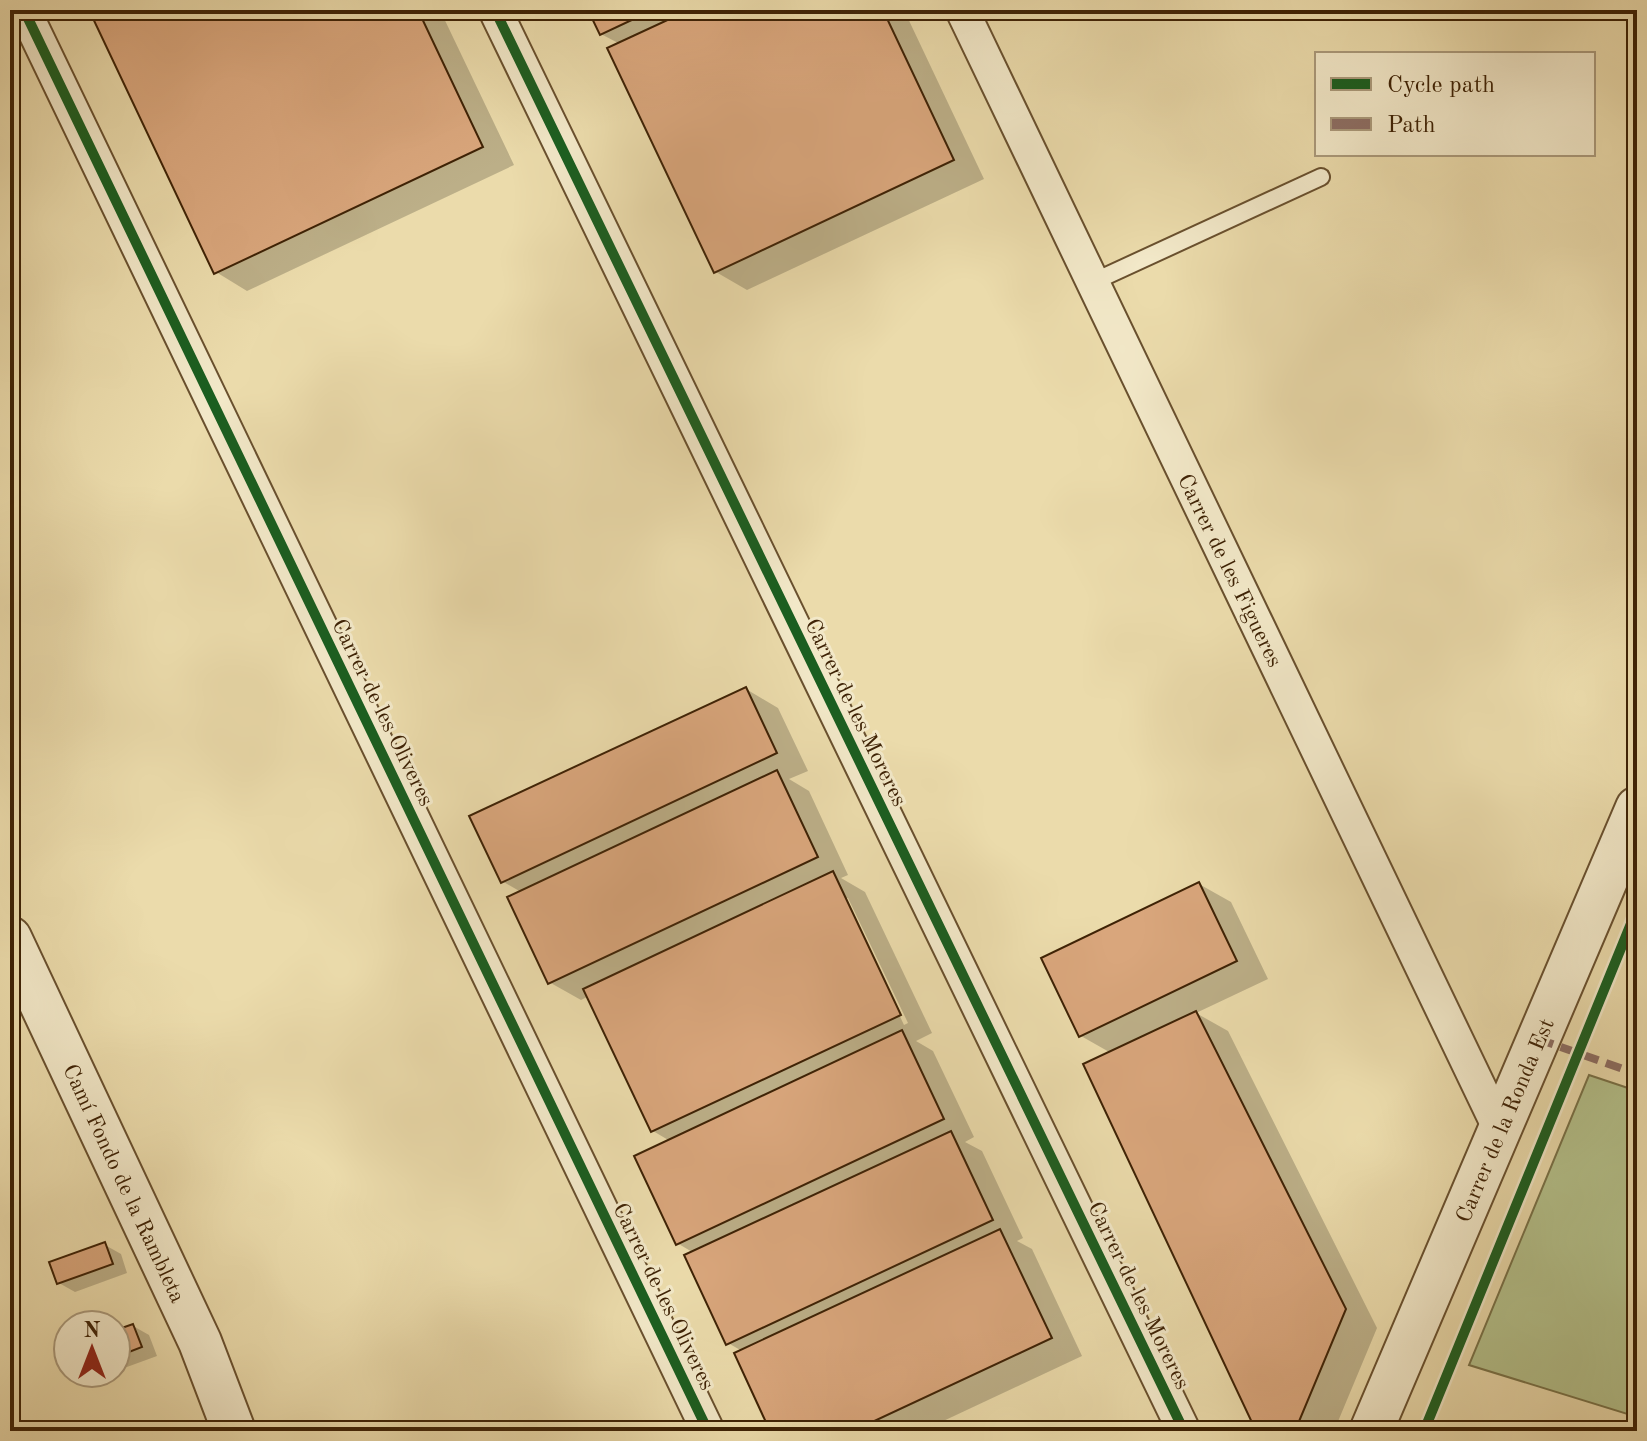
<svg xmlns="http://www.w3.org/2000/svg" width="1647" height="1441" font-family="'Old Standard TT',serif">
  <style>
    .green { fill: #b4c18b; stroke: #797248; stroke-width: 2 }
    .shadow { fill: #0003; fill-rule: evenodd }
    .building { fill: #d9a67c; stroke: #3e2205; stroke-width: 2 }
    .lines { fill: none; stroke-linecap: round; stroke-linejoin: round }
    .service-casing { stroke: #69502e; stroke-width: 20 }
    .minor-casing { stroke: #69502e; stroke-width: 36 }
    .tertiary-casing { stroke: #69502e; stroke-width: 46 }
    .service { stroke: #f2e8c8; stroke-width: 16 }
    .minor { stroke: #f2e8c8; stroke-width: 32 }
    .tertiary { stroke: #f2e8c8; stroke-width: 42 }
    .quiet { stroke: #8d6e63; stroke-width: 8; stroke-dasharray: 16 8; stroke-linecap: butt }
    .cycleway-casing { stroke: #f2e8c8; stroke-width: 15 }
    .cycleway { stroke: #1b5e20; stroke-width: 10 }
    .labels { text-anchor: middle; stroke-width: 6; stroke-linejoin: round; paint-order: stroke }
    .street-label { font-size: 22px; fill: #3e2205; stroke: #f2e8c8 }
  </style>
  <rect width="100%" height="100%" fill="#ebdbab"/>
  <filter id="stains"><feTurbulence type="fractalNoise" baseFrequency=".0025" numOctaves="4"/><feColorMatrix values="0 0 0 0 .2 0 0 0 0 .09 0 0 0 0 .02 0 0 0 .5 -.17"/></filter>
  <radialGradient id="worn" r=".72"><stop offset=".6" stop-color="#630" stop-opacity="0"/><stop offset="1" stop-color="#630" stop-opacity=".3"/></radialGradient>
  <path class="green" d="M1589,1075l48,16v326l-168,-52z"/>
  <path class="shadow" d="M91,10h349l74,155 -267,126 -31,-19z
    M590,10h314l80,169 -237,111 -31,-18 -96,-228 -19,-10z
    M746,689l32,19 30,63 -19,8 20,12 39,84 -7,3 24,14 67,141 -16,8 17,10 41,86 -9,5 17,9 41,87 -6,3 15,8 50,107 -160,75h-149l-31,-80 -14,-8 -34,-90 -17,-10 -7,-102 -17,-10 -64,-135 -8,4 -32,-18 -28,-90 -19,-11zM844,898h4l60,125 -4,2z
    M1199,884l32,18 37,77 -72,34 32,18 149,297 -43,103h-76l-147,-378 -30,-17z
    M105,1245l16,9 6,19 -52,19 -16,-9z
    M133,1326l16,9 8,21 -41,15v-39z"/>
  <path class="building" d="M89,10h329l65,137 -269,127z
    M588,10h65l-53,25z
    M689,10h194l71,150 -240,113 -107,-225z
    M746,687l31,66 -276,130 -32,-67z
    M777,770l41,87 -270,127 -41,-87z
    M833,871l68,144 -250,117 -68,-143z
    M1199,882l38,79 -158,76 -38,-79z
    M1196,1011l150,298 -51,122h-39l-173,-367z
    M902,1030l42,89 -268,126 -42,-89z
    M951,1131l42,89 -267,125 -42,-90z
    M1000,1229l52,109 -199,93h-83l-36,-78z
    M105,1242l8,22 -56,20 -8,-22z
    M133,1324l9,23 -26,10v-27z"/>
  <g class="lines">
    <defs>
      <path id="service" d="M1093,282l228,-105"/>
      <path id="minor" d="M24,10l684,1421
        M495,10l689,1421
        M962,10l538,1120"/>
      <path id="tertiary" d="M10,938l190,404 34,89
        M1371,1431l266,-623"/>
    </defs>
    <use href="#service" class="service-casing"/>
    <use href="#minor" class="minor-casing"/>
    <use href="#tertiary" class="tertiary-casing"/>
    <use href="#service" class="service"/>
    <use href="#minor" class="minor"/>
    <use href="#tertiary" class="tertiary"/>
    <path class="quiet" d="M1538,1039l99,35"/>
    <defs>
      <path id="cycleway" d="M24,10l684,1421
        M495,10l689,1421
        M1424,1431l213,-522"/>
    </defs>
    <use href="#cycleway" class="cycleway-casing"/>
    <use href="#cycleway" class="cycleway"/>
  </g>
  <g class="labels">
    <g class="street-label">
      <text transform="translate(1231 570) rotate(64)" y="8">Carrer de les Figueres</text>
      <text transform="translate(384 712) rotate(64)" y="8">Carrer de les Oliveres</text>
      <text transform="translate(857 712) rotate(64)" y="8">Carrer de les Moreres</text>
      <text transform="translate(1504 1120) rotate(-67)" y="8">Carrer de la Ronda Est</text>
      <text transform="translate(125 1183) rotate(65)" y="8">Camí Fondo de la Rambleta</text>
      <text transform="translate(1140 1295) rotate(64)" y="8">Carrer de les Moreres</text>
      <text transform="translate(665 1296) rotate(64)" y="8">Carrer de les Oliveres</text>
    </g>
  </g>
  <rect width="1647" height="1441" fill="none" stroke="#ebdbab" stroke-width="40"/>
  <rect x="12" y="12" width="1623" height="1417" fill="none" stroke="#3e2205" stroke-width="4"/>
  <rect x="20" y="20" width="1607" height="1401" fill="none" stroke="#3e2205" stroke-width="2"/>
  <rect x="1315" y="52" width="280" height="104" fill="#f2e8c8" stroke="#aa997a" stroke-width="2"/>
  <rect x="1331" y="78" width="40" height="12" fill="#1b5e20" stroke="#aa997a" stroke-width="2"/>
  <text x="1387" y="92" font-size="24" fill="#3e2205">Cycle path</text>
  <rect x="1331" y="118" width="40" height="12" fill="#8d6e63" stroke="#aa997a" stroke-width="2"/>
  <text x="1387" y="132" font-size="24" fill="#3e2205">Path</text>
  <g transform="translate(92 1349)"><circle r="38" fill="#f2e8c8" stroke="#aa997a" stroke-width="2"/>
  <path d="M0-6L14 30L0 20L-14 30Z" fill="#8f2418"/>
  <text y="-12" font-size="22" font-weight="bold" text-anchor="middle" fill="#3e2205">N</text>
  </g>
  <rect width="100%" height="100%" filter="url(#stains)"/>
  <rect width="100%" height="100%" fill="url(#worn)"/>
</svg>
